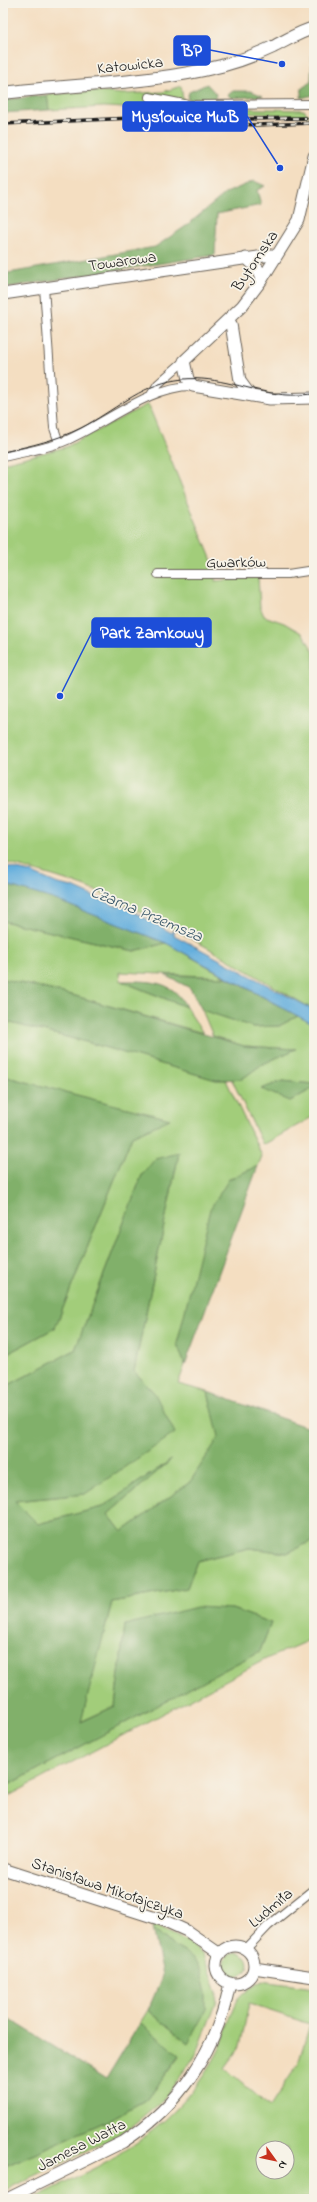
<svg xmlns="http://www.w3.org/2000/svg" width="317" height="2202" font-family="'Indie Flower',sans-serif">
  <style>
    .green { fill: #a2cd7a; stroke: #5f744b; fill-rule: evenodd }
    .forest { fill: #81b06a; stroke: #4e6643 }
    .water { fill: #65afdd; stroke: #40667c }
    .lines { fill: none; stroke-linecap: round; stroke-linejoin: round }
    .street-casing { stroke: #686056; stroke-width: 10 }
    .secondary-casing { stroke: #686056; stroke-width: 13 }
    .primary-casing { stroke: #686056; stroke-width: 14 }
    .street { stroke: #fff; stroke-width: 8 }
    .secondary { stroke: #fff; stroke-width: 11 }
    .primary { stroke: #fff; stroke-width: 12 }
    .tram { stroke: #1c1c1c; stroke-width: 1 }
    .rail-casing { stroke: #1c1c1c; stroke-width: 3.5 }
    .rail { stroke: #f7f3e8; stroke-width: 2; stroke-dasharray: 6; stroke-linecap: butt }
    .labels { text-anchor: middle; stroke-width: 3.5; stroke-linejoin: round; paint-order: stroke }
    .street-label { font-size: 16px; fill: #1c1c1c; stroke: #f7f3e8 }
    .water-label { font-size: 17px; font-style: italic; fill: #395769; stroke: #f7f3e8 }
    .leader { fill: none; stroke: #1d4ed8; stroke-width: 1.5 }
    .callout-dot { fill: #1d4ed8; stroke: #f7f3e8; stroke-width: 1.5 }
    .callout { fill: #1d4ed8; stroke: #1d4ed8; stroke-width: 1.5 }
    .callout-label { font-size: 17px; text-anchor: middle; font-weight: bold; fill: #fff }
  </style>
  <rect width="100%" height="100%" fill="#f7f3e8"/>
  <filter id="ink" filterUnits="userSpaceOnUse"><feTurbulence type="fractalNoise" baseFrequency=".025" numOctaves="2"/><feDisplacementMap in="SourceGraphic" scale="8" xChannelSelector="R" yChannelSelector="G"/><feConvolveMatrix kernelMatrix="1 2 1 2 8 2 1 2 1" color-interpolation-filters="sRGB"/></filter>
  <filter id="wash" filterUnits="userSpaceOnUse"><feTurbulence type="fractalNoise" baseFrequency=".012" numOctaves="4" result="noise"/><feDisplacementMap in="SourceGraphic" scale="16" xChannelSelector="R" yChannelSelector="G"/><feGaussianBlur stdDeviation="0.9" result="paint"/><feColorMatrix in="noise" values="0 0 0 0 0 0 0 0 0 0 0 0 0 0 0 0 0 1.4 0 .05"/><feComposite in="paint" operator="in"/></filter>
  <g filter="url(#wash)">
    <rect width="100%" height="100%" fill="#f4dec1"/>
    <path class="green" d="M181,86l3,21 120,3 5,6 -205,-9 -55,3 -2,-15 45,-4 31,3 40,-2z
      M148,404l67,164v13l43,-4 2,30 4,9 20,7 19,11 11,18v358c-67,-39 -134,-81 -204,-113 -34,-16 -71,-25 -107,-35v-399l63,-16z
      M3,921l131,30 32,-8 60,34 -106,-5 1,9 65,26 17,26 -131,-38 -69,-16z
      M202,1010l51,17 26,-1 19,-10 16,9v59l-32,-3 8,20 24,-13v28l-51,29 -31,-65 10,-1 19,-14 34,-16 -51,-3 -31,-10z
      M3,1021l87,22 126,37h10l36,76 -4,10 -29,13 -52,164 8,22 -7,19 30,8 12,45 -30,45 -68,50 -14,-18 59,-51 -65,44 -64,17 -24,-23 71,-7 70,-100 -21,-23 45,-218 -37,22 -67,175 -72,38v-32l52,-28 77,-192 37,-17 -166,-43z
      M314,1540v98l-48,21 -263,140v-11l257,-137 11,-28 -39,-14 -107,16 -10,81 -35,16 32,-120 75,-14 10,-27 52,-13 38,5z
      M154,1925l34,17 15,13 14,37 -1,11 -19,50 -31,44 -38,32 -24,14 -101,48v-24l106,-47 38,-21 33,-43 -40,-33 8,-13 40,33 -2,-90 -14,-8 -19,-17z
      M224 1964a12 12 0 1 1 24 0a12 12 0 1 1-24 0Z
      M262,1981l52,7v211h-282c62,-30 113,-52 158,-105 10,-12 26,-35 31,-49 4,-10 13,-42 19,-48 6,-7 14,-11 22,-16zM249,2004l61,20 -12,40 -28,43 -45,-39 15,-21zM263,2148h24v24h-24z"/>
    <path class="forest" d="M312,51h2v44l-13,3 1,-10 9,-6z
      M207,84l9,10 -2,7 -27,-2 2,-7z
      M233,91h18l12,5 -32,2 -3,-3z
      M47,95l2,15 -46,3v-13z
      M254,181l11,5 -8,4 4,15 -44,9 -2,41 -212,33v-14l152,-27 31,-21 40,-33z
      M3,884l50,15 113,44 -32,8 -131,-30z
      M165,975l61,2 72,39 -19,10 -26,1 -51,-17 -12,-22z
      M3,979l69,16 172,51 52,3 -35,16 -19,14 -26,1 -126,-37 -87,-22z
      M121,981c27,0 52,-2 65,26z
      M3,1076l167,43 -38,17 -77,192 -52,28z
      M282,1081l32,3v4l-24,13 -29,-12z
      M179,1153l-45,218 21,23 20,39 -90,61 -70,7 23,23 64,-17 69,-47 -63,54 14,18 68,-50 29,-45 -11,-45 106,38v110l-27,13 -38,-5 -52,13 -10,27 -75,14 -31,120 34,-16 10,-81 72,-18 35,2 39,14 -11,28 -257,137v-400l72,-38 67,-175 13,-16z
      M258,1166l-73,199 -8,-21 33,-135 19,-30z
      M153,1928l19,17 14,8 10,9 5,10 5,21v17l-18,33 -40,-33 15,-35z
      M3,2015l103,64 34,-56 40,32 -33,44 -38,21 -106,47z"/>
    <path class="water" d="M3,866l27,6 28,12 15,3 40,18 14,3 45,25 3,-5 -1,7 140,75v15l-148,-82 -113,-44 -50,-15z"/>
  </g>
  <g filter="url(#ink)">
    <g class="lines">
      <defs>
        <path id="street" d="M149,97l40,8 125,-1
          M44,287l10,141 5,15
          M151,395l7,-11 26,-23
          M3,457c20,-5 43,-8 62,-16 40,-17 86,-56 128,-55
          M158,574h130l26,-4
          M246,1949l22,-23 46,-37"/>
        <path id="secondary" d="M314,156l-15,64 -38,61 -19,25 -58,55 4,18 5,7 77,13 44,-1
          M246,258l12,11 3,12
          M3,294l268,-39 5,1
          M228,320l3,4 9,57 11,15
          M3,1869l162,52 22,10 33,23
          M216 1965a19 19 0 1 1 38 0a19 19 0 1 1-38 0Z
          M254,1968l60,9
          M7,2199l116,-57c57,-37 94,-92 107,-159"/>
        <path id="primary" d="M3,93c73,-9 147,-9 218,-27 18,-5 35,-11 52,-19 14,-7 26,-15 41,-19"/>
      </defs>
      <use href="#street" class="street-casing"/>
      <use href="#secondary" class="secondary-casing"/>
      <use href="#primary" class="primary-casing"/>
      <use href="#street" class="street"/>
      <use href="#secondary" class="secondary"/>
      <use href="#primary" class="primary"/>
      <path class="tram" d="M3,452c27,-6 54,-12 78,-24 31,-16 60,-43 95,-48 35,-6 67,9 102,14 12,2 24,1 36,0"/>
      <defs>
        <path id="rail" d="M244,119l62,-1
          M3,124l129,-6 124,7 58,-2"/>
      </defs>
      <use href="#rail" class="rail-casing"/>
      <use href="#rail" class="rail"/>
    </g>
  </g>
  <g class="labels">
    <g class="street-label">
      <text transform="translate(130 64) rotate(-6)" y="6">Katowicka</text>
      <text transform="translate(122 260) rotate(-8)" y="6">Towarowa</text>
      <text transform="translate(254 260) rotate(-56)" y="6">Bytomska</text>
      <text transform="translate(236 561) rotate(-1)" y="6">Gwarków</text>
      <text transform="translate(108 1887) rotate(19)" y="6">Stanisława Mikołajczyka</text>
      <text transform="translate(270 1907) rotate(-40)" y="6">Ludmiła</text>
      <text transform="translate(81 2144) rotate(-27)" y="6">Jamesa Watta</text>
    </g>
    <g class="water-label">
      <text transform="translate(147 913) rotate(23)" y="6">Czarna Przemsza</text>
    </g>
  </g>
  <path class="leader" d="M282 64L210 50M280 168L247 116M60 696L92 632"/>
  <g class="callout-dot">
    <circle cx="282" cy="64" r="4"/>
    <circle cx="280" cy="168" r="4"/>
    <circle cx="60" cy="696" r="4"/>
  </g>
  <g class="callout">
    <rect x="174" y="36" width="36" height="29" rx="4"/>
    <rect x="123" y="102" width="124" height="29" rx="4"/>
    <rect x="92" y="618" width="119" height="29" rx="4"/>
  </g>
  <g class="callout-label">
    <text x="192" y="56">BP</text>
    <text x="185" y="122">Mysłowice MwB</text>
    <text x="152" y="638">Park Zamkowy</text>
  </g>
  <rect width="317" height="2202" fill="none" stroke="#f7f3e8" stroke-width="16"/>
  <g transform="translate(275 2160) rotate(123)"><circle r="19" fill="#f7f3e8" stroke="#9f9d96"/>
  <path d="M0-3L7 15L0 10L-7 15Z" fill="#c8321e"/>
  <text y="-6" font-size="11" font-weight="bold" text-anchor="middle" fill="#1c1c1c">N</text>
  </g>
</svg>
